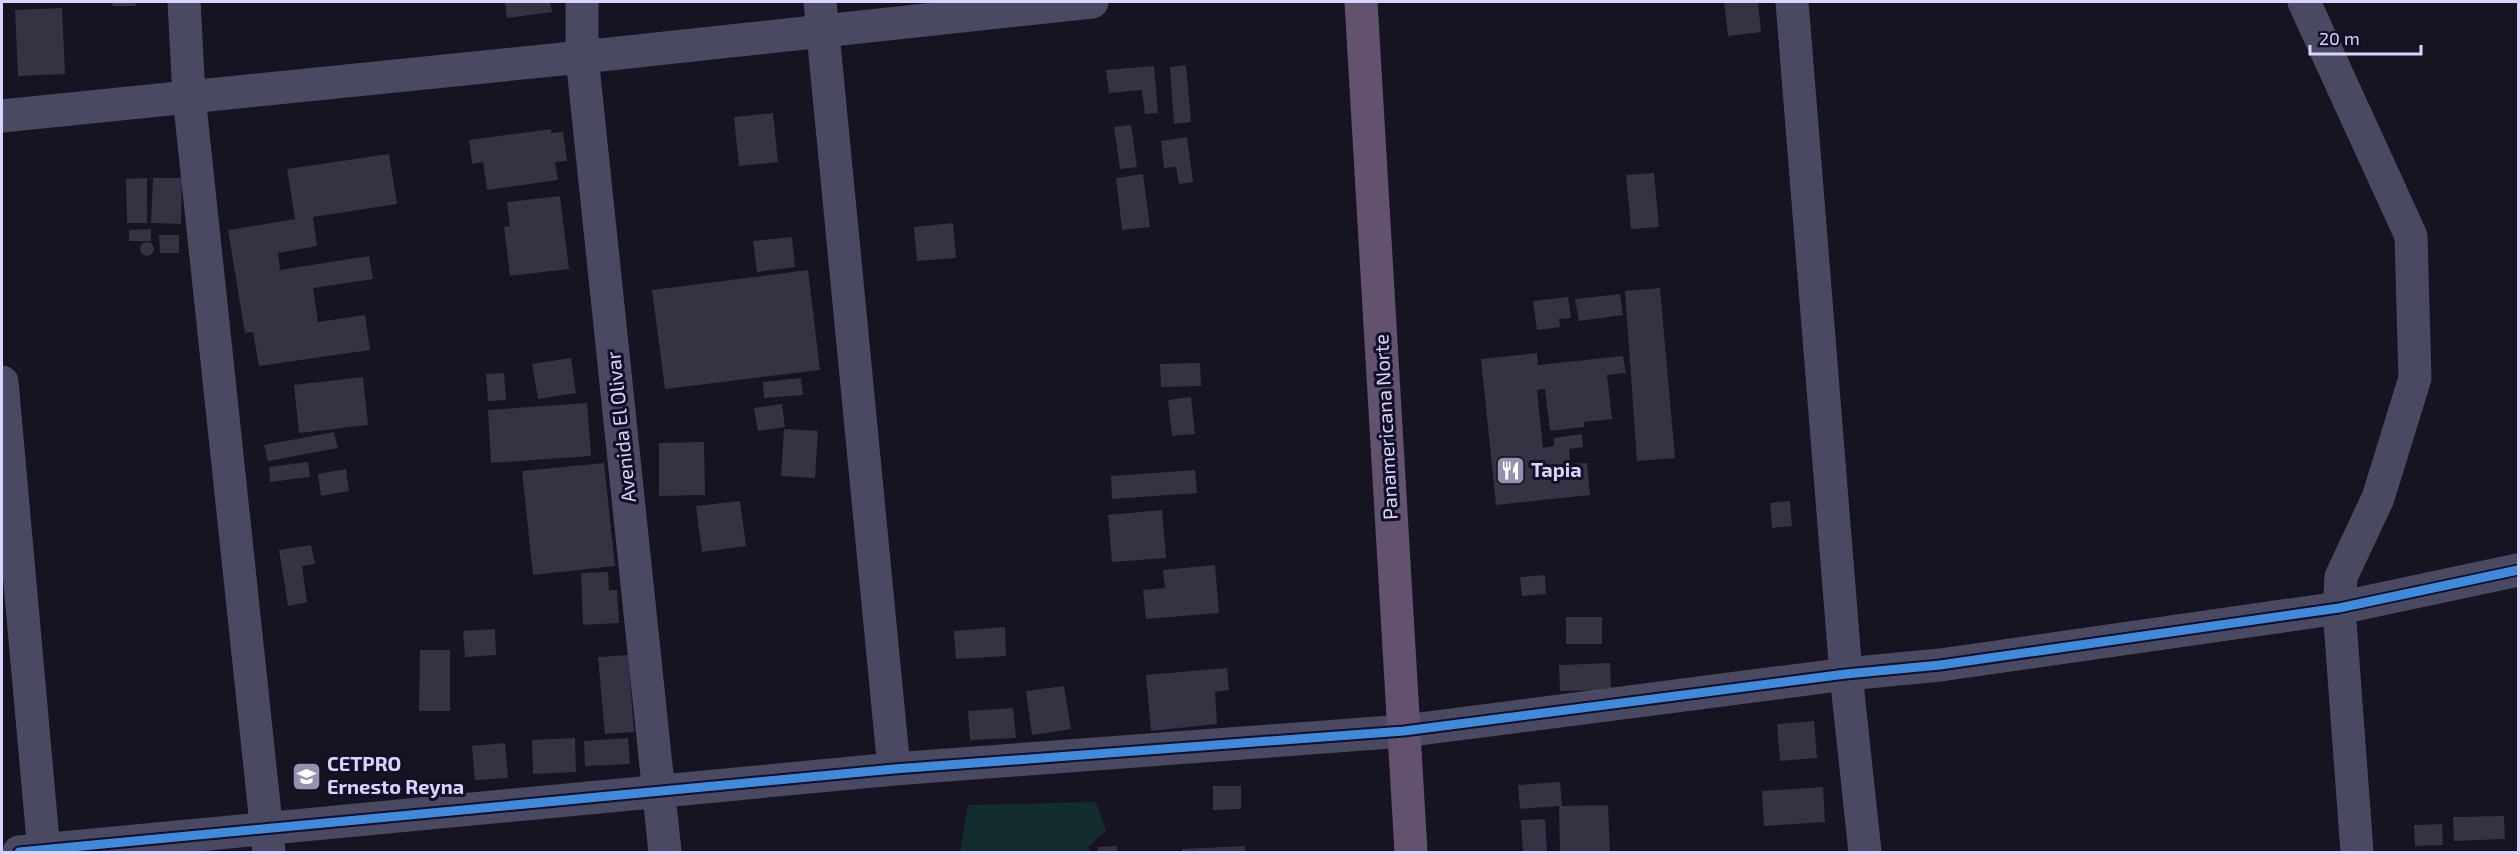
<svg xmlns="http://www.w3.org/2000/svg" width="2520" height="854" font-family="'Exo 2',sans-serif">
  <style>
    .green { fill: #132c2d }
    .building { fill: #343243 }
    .lines { fill: none; stroke-linecap: round; stroke-linejoin: round }
    .minor { stroke: #4a4962; stroke-width: 33 }
    .trunk { stroke: #62526e; stroke-width: 33 }
    .cycleway-casing { stroke: #130f26; stroke-width: 13 }
    .cycleway { stroke: #408adc; stroke-width: 9 }
    .labels { text-anchor: middle; stroke-width: 6; stroke-linejoin: round; paint-order: stroke }
    .street-label { font-size: 20px; fill: #d9d4ff; stroke: #130f26 }
    .poi-label { font-size: 20px; font-weight: bold; fill: #d9d4ff; stroke: #130f26; text-anchor: start }
  </style>
  <rect width="100%" height="100%" fill="#161421"/>
  <path class="green" d="M1096,802l10,29 -18,16 2,5h-130l8,-47z"/>
  <path class="building" d="M112,2h23l1,4h-23z
    M505,2h45l2,10 -45,6z
    M1724,2h34l3,30 -33,4z
    M62,8l3,66 -47,2 -3,-66z
    M1186,65l5,57 -17,2 -4,-57z
    M1154,66l4,47 -13,1 -3,-24 -33,3 -3,-23z
    M773,113l5,49 -39,4 -5,-49z
    M1131,125l6,42 -17,2 -6,-42z
    M551,129v4l12,-1 4,29 -12,1 3,18 -71,10 -4,-28 -11,2 -3,-24z
    M1187,137l6,45 -14,2 -3,-17 -12,1 -3,-27z
    M389,154l8,50 -84,13 4,29 -39,7 2,17 89,-14 4,23 -60,9 5,34 47,-7 5,35 -111,16 -6,-34 -8,1 -17,-103 67,-11 -8,-50z
    M1654,173l5,54 -28,2 -5,-54z
    M1143,174l7,53 -28,3 -6,-52z
    M147,178v45h-20l-1,-44z
    M153,178h29l-1,46 -30,-1z
    M560,196l9,73 -59,7 -6,-49 6,-1 -3,-24z
    M953,223l3,35 -39,3 -3,-34z
    M151,229v12h-22v-11z
    M159,235h20v18h-19z
    M792,237l3,30 -38,5 -4,-31z
    M140 249a7 7 0 1 1 14 0a7 7 0 1 1-14 0Z
    M808,270l12,100 -155,19 -13,-99z
    M1660,288l15,170 -38,3 -12,-170z
    M1620,294l3,21 -44,6 -4,-22z
    M1568,297l3,21 -12,1 1,8 -23,3 -4,-29z
    M1537,353l1,12 85,-9 3,17 -19,2 5,44 -28,3v5l-34,4 -5,-42 -8,1 6,58 11,-2v-8l28,-4 1,13 -14,2 1,15 17,-1 3,32 -94,10 -15,-146z
    M571,358l5,35 -38,6 -6,-35z
    M1200,363l1,23 -40,1 -1,-23z
    M504,373l2,27 -18,1 -2,-27z
    M363,377l5,48 -69,8 -5,-48z
    M801,378l2,17 -39,3 -1,-16z
    M1191,397l4,37 -23,2 -4,-36z
    M587,403l4,53 -100,7 -3,-53z
    M782,404l3,23 -27,4 -4,-23z
    M784,429l34,2 -3,47 -34,-2z
    M334,432l4,16 -70,13 -4,-16z
    M704,442l1,53 -46,1v-53z
    M308,462l2,15 -40,5 -1,-15z
    M604,463l11,103 -82,9 -11,-104z
    M346,469l3,22 -28,5 -3,-22z
    M1195,470l2,23 -85,6 -1,-23z
    M740,501l6,45 -44,6 -6,-46z
    M1790,501l2,25 -20,2 -2,-25z
    M1162,510l4,48 -54,4 -4,-47z
    M311,545l4,19 -13,2 5,36 -19,4 -9,-56z
    M1215,565l4,48 -73,6 -3,-29 22,-2 -2,-18z
    M608,572l1,18h8l2,33 -36,2 -2,-52z
    M1545,575l1,19 -24,2 -2,-19z
    M1566,617h36v27h-36z
    M1005,627l1,29 -50,3 -2,-28z
    M495,629l1,26 -31,2 -2,-26z
    M420,650h30v61h-31z
    M628,655l6,77 -29,2 -7,-77z
    M1610,663l1,27 -51,1 -1,-26z
    M1227,668l2,22 -14,2 2,32 -66,7 -5,-56z
    M1064,686l7,43 -39,6 -6,-44z
    M1013,708l3,30 -46,2 -2,-29z
    M1814,721l3,37 -37,3 -3,-37z
    M575,738l1,34 -43,2 -1,-34z
    M628,738l2,26 -45,2 -1,-25z
    M505,743l3,35 -33,2 -3,-34z
    M1560,782l2,24 46,-1 2,46 -50,1 -1,-46 -39,3 -2,-24z
    M1213,786h28v23l-28,1z
    M1823,787l2,35 -61,4 -2,-35z
    M2504,816l1,23 -51,2 -1,-24z
    M1545,819l2,33h-24l-2,-32z
    M2442,824l1,21 -28,1 -1,-21z
    M1117,846v6h-19v-5z
    M1245,846v6h-63v-3z"/>
  <g class="lines">
    <path class="minor" d="M184,2l5,94 80,756
      M582,2v55l83,795
      M820,2l74,767
      M1792,2l54,672 19,178
      M2304,2l107,234 4,142 -37,120 -37,79 -2,31 18,244
      M2,116l580,-59 510,-55
      M2,382l42,470
      M19,852l875,-83 510,-38 442,-57 94,-9 399,-57 179,-38"/>
    <path class="trunk" d="M1361,2l50,850"/>
    <defs>
      <path id="cycleway" d="M19,852l875,-83 510,-38 442,-57 94,-9 399,-57 179,-38"/>
    </defs>
    <use href="#cycleway" class="cycleway-casing"/>
    <use href="#cycleway" class="cycleway"/>
  </g>
  <defs>
    <symbol id="restaurant-square" viewBox="-11 -11 22 22"><rect x="-9" y="-9" width="18" height="18" rx="4" fill="#9591b1" stroke="#130f26"/><path d="M-5-6h1v4h1v-4h1v4h1v-4h1v5L-1.5 .5V6h-2V.5L-5-1ZM5-6V6H3V1.5H1.5Q1.5-4 5-6Z" fill="#fff"/></symbol>
    <symbol id="university-square" viewBox="-11 -11 22 22"><rect x="-9" y="-9" width="18" height="18" rx="4" fill="#9591b1" stroke="#130f26"/><path d="M0-5L7-2L0 1L-7-2ZM-4 1L0 2.5L4 1V4Q0 6-4 4Z" fill="#fff"/></symbol>
  </defs>
  <g fill-rule="evenodd">
    <use href="#restaurant-square" x="1494" y="454" width="33" height="33"/>
    <use href="#university-square" x="290" y="760" width="33" height="33"/>
  </g>
  <g class="labels">
    <g class="street-label">
      <text transform="translate(621 427) rotate(-96)" y="7">Avenida El Olivar</text>
      <text transform="translate(1386 427) rotate(-93)" y="7">Panamericana Norte</text>
    </g>
    <g class="poi-label">
      <text x="1531" y="477">Tapia</text>
      <text x="327" y="771">CETPRO<tspan x="327" dy="23">Ernesto Reyna</tspan></text>
    </g>
  </g>
  <rect width="2520" height="854" fill="none" stroke="#d9d4ff" stroke-width="6"/>
  <path d="M2310 45v9h111v-9" fill="none" stroke="#d9d4ff" stroke-width="3"/>
  <text x="2319" y="45" font-size="18" fill="#d9d4ff" stroke="#130f26" stroke-width="4.5" paint-order="stroke">20 m</text>
</svg>
